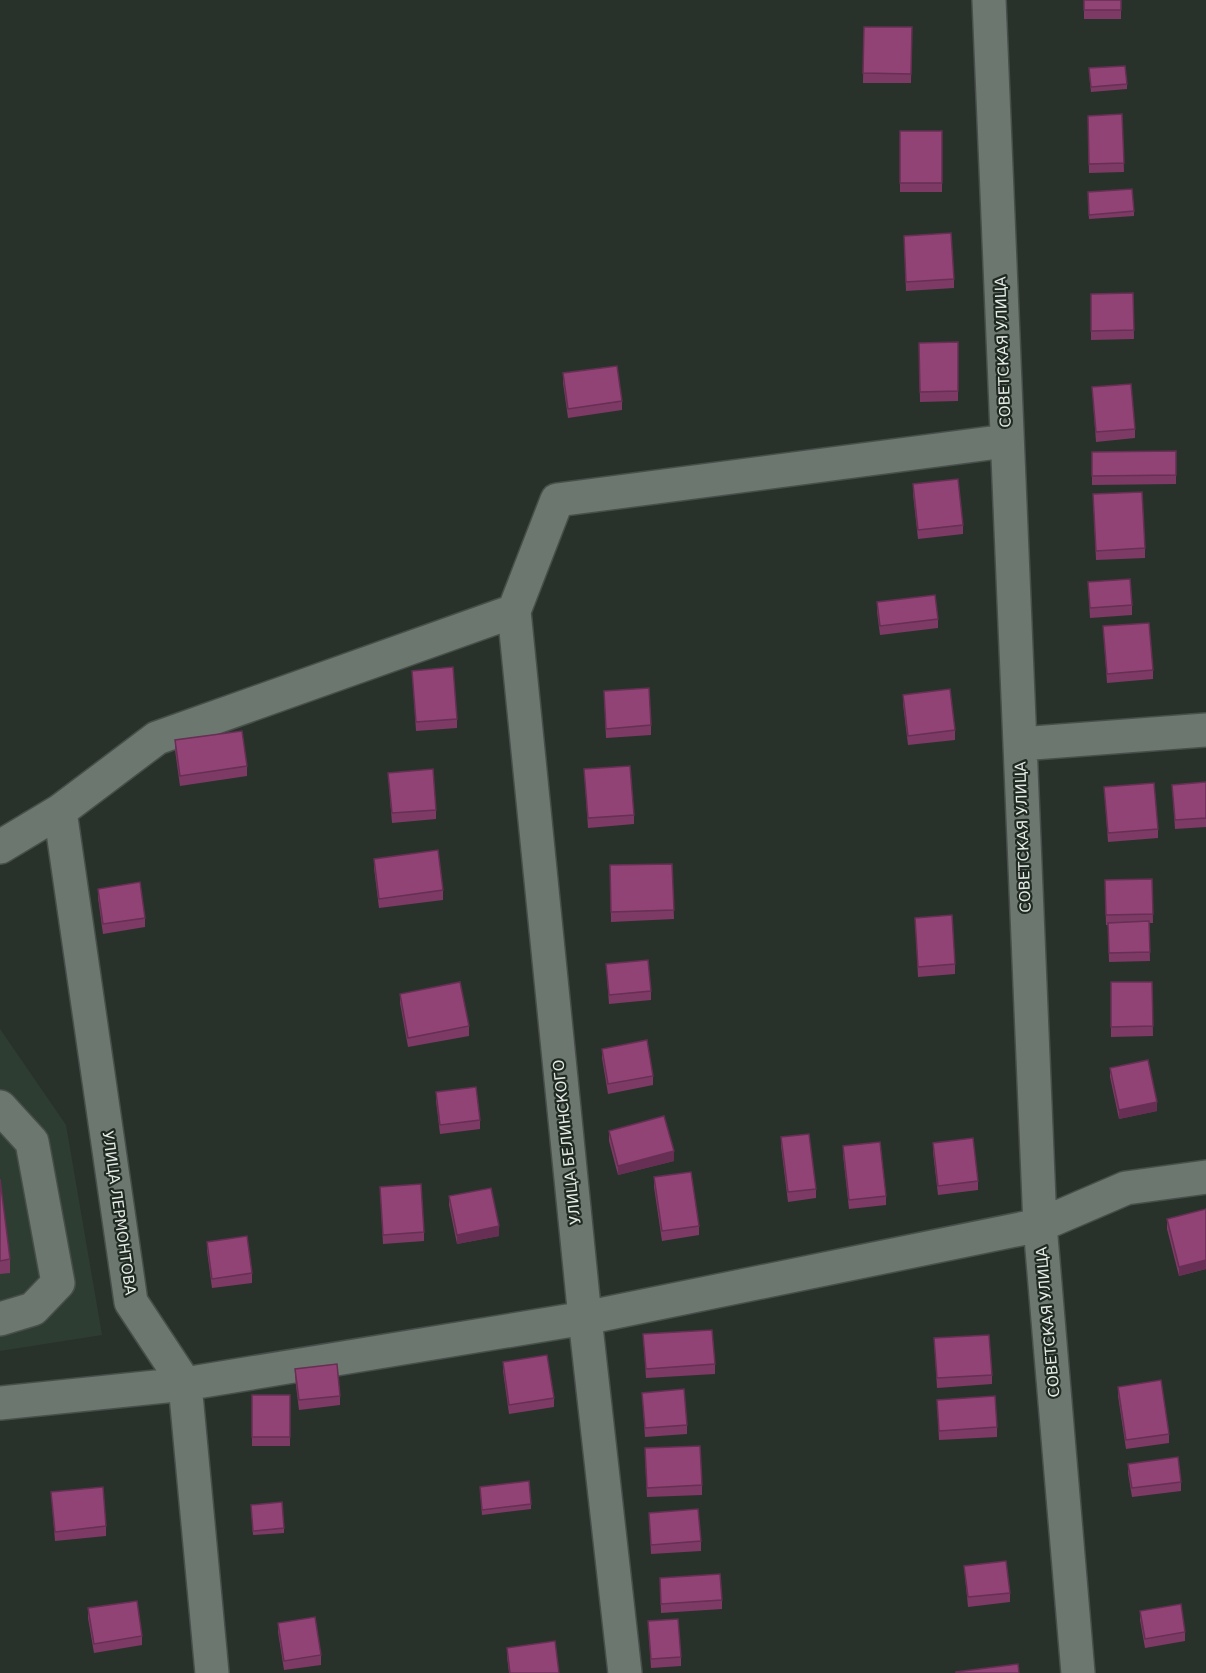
<svg xmlns="http://www.w3.org/2000/svg" width="1206" height="1673" font-family="'DejaVu Sans',sans-serif">
  <style>
    .built { fill: #2e3d32 }
    .lines { fill: none; stroke-linecap: round; stroke-linejoin: round }
    .minor-casing { stroke: #484f4b; stroke-width: 36 }
    .minor { stroke: #6c776f; stroke-width: 33 }
    .wall { fill: #7d3a65 }
    .shaded-wall { fill: #662f53 }
    .building { fill: #914376; stroke: #662f53; stroke-width: 1.5 }
    .labels { text-anchor: middle; stroke-width: 4.5; stroke-linejoin: round; paint-order: stroke }
    .street-label { font-size: 15px; fill: #e4eae6; stroke: #1f2821 }
  </style>
  <rect width="100%" height="100%" fill="#28322b"/>
  <path class="built" d="M0,1029l66,96 36,210 -102,16z"/>
  <g class="lines">
    <defs>
      <path id="minor" d="M989,0l51,1225 38,448
        M514,611l71,707 40,355
        M1020,744l186,-14
        M60,811l71,491 54,82 27,289
        M0,847l60,-36 97,-73 357,-127 43,-111 449,-59
        M0,1107l32,35 26,141 -25,26 -33,10
        M0,1403l185,-19 400,-66 455,-93 86,-37 80,-11"/>
    </defs>
    <use href="#minor" class="minor-casing"/>
    <use href="#minor" class="minor"/>
  </g>
  <path class="wall" d="M1084,0h37v19h-37z
    M864,27h48l-1,56h-48z
    M1089,73l38,11v5l-36,3z
    M1122,114l2,58 -35,1 -1,-48z
    M900,131h42v61h-42z
    M1088,192l46,19v5l-45,3z
    M904,236l50,43v9l-48,3z
    M1133,293l1,46 -43,1v-46z
    M958,342v59l-38,1 -1,-59z
    M563,373l59,28v9l-54,8 -5,-35z
    M1092,387l43,42v9l-39,4z
    M1176,451v33l-84,1v-33z
    M913,484l50,41v9l-45,5 -5,-45z
    M1093,494l52,54v10l-49,2z
    M1088,582l44,23v10l-42,3z
    M877,602l61,17v9l-58,7 -3,-23z
    M1103,626l50,44v9l-46,4z
    M412,671l45,48v9l-41,3z
    M604,691l47,34v10l-45,3z
    M903,695l52,35v10l-47,5 -5,-41z
    M175,740l72,26v10l-67,10 -5,-36z
    M584,769l50,46v9l-46,4z
    M388,773l48,37v9l-44,4z
    M1206,782v45l-31,2 -3,-44z
    M1104,787l54,42v9l-50,4z
    M374,859l69,31v10l-64,8 -5,-40z
    M672,864l2,55 -63,3 -1,-57z
    M1152,879l1,44h-4l1,38 -41,1 -1,-37h-2l-1,-35z
    M98,889l47,29v9l-42,7 -5,-36z
    M915,918l40,46v10l-37,3z
    M606,964l45,27v9l-42,4z
    M1111,982h41l1,54 -42,1z
    M400,994l69,32v10l-61,11 -8,-44z
    M602,1049l51,27v9l-45,9 -6,-36z
    M1110,1068l47,43 -38,8 -9,-42z
    M436,1092l44,28v9l-40,5 -4,-33z
    M609,1131l65,30 -56,14 -9,-34z
    M781,1137l35,52v9l-28,4 -7,-56z
    M933,1143l45,38v9l-40,5 -5,-43z
    M843,1146l43,50v9l-37,4 -6,-54z
    M654,1177l45,49v9l-37,6 -8,-54z
    M0,1179l10,80v14l-10,1z
    M380,1187l44,45v9l-41,3z
    M449,1196l50,40 -42,8 -8,-39z
    M1206,1209v60l-27,7 -12,-47v-10z
    M207,1242l45,31v10l-40,5 -5,-37z
    M643,1334l72,30v10l-69,4z
    M934,1338l58,37v9l-55,4z
    M503,1362l51,36v9l-45,7 -6,-43z
    M295,1369l45,27v9l-41,5 -4,-32z
    M1118,1387l51,47v9l-43,6 -8,-53z
    M642,1393l45,32v9l-42,3z
    M252,1395h38v51h-38z
    M937,1400l60,27v10l-58,3z
    M645,1458l57,27v10l-55,2z
    M1128,1464l53,18v9l-49,6 -4,-24z
    M480,1487l51,17v5l-49,6z
    M51,1492l55,34v10l-51,5z
    M251,1505l33,23v5l-31,2z
    M649,1513l52,28v10l-50,3z
    M964,1566l46,27v9l-42,5z
    M660,1578l62,22v9l-61,4z
    M88,1608l54,28v9l-48,8 -6,-35z
    M1140,1611l45,21v9l-40,7 -5,-28z
    M648,1621l33,36v9l-30,2z
    M278,1623l43,32v10l-37,5 -6,-38z
    M507,1648l52,25h-50l-2,-16z"/>
  <path class="shaded-wall" d="M1157,1102v9l-38,8v-9z
    M674,1151v10l-56,14v-9z
    M499,1226v10l-42,8v-9z
    M1206,1260v9l-27,7v-9z"/>
  <path class="building" d="M1084,0h37v10h-37z
    M864,27h48l-1,47 -48,-1z
    M1125,66l2,18 -36,3 -2,-19z
    M1122,114l2,49 -35,1 -1,-48z
    M900,131h42v52h-42z
    M1132,189l2,22 -45,4 -1,-23z
    M951,233l3,46 -48,3 -2,-46z
    M1133,293l1,37 -43,1v-37z
    M958,342v49l-38,1 -1,-49z
    M617,366l5,35 -54,8 -5,-36z
    M1131,384l4,45 -39,3 -4,-45z
    M1176,451v24l-84,1v-24z
    M958,479l5,46 -45,5 -5,-46z
    M1142,492l3,56 -49,3 -3,-57z
    M1130,579l2,26 -42,3 -2,-26z
    M935,595l3,24 -58,7 -3,-24z
    M1149,623l4,47 -46,4 -4,-48z
    M453,667l4,52 -41,3 -4,-51z
    M649,688l2,37 -45,4 -2,-38z
    M950,689l5,41 -47,6 -5,-41z
    M242,731l5,35 -67,10 -5,-36z
    M630,766l4,49 -46,3 -4,-49z
    M433,769l3,41 -44,3 -4,-40z
    M1206,782v36l-31,2 -3,-35z
    M1154,783l4,46 -50,4 -4,-46z
    M438,850l5,40 -64,9 -5,-40z
    M672,864l2,46 -63,2 -1,-47z
    M1152,879l1,35 -47,1 -1,-35z
    M140,882l5,36 -42,6 -5,-35z
    M952,915l3,49 -37,3 -3,-49z
    M1149,921l1,31 -41,1 -1,-30z
    M648,960l3,31 -42,4 -3,-31z
    M460,982l9,44 -61,12 -8,-44z
    M1111,982h41l1,44 -42,1z
    M647,1040l6,36 -45,8 -6,-35z
    M1148,1060l9,42 -38,8 -9,-42z
    M476,1087l4,33 -40,5 -4,-33z
    M664,1116l10,35 -56,15 -9,-35z
    M809,1134l7,55 -28,3 -7,-55z
    M973,1138l5,43 -40,5 -5,-43z
    M880,1142l6,54 -37,4 -6,-54z
    M691,1172l8,54 -37,5 -8,-54z
    M0,1179l10,80 -10,2z
    M421,1184l3,48 -41,3 -3,-48z
    M491,1188l8,38 -42,9 -8,-39z
    M1206,1209v51l-27,7 -12,-48z
    M247,1236l5,37 -40,6 -5,-37z
    M712,1330l3,34 -69,5 -3,-35z
    M989,1335l3,40 -55,3 -3,-40z
    M547,1355l7,43 -45,7 -6,-43z
    M337,1364l3,32 -41,4 -4,-31z
    M1161,1380l8,54 -43,6 -8,-53z
    M684,1389l3,36 -42,3 -3,-35z
    M252,1395h38v42h-38z
    M995,1396l2,31 -58,4 -2,-31z
    M700,1446l2,39 -55,3 -2,-40z
    M1178,1457l3,25 -49,6 -4,-24z
    M529,1481l2,23 -49,6 -2,-23z
    M103,1487l3,39 -51,6 -4,-40z
    M282,1502l2,26 -31,3 -2,-26z
    M698,1509l3,32 -50,4 -2,-32z
    M1006,1561l4,32 -42,4 -4,-31z
    M720,1574l2,26 -61,4 -1,-26z
    M137,1601l5,35 -48,8 -6,-36z
    M1181,1604l4,28 -40,7 -5,-28z
    M315,1617l6,38 -37,6 -6,-38z
    M678,1619l3,38 -30,2 -3,-38z
    M555,1641l4,32h-49l-3,-25z
    M1018,1664l1,9h-63v-1z"/>
  <g class="labels">
    <g class="street-label">
      <text transform="translate(1003 352) rotate(-92)" y="5">СОВЕТСКАЯ УЛИЦА</text>
      <text transform="translate(1023 837) rotate(-92)" y="5">СОВЕТСКАЯ УЛИЦА</text>
      <text transform="translate(567 1142) rotate(-96)" y="5">УЛИЦА БЕЛИНСКОГО</text>
      <text transform="translate(119 1213) rotate(82)" y="5">УЛИЦА ЛЕРМОНТОВА</text>
      <text transform="translate(1048 1322) rotate(-95)" y="5">СОВЕТСКАЯ УЛИЦА</text>
    </g>
  </g>
</svg>
